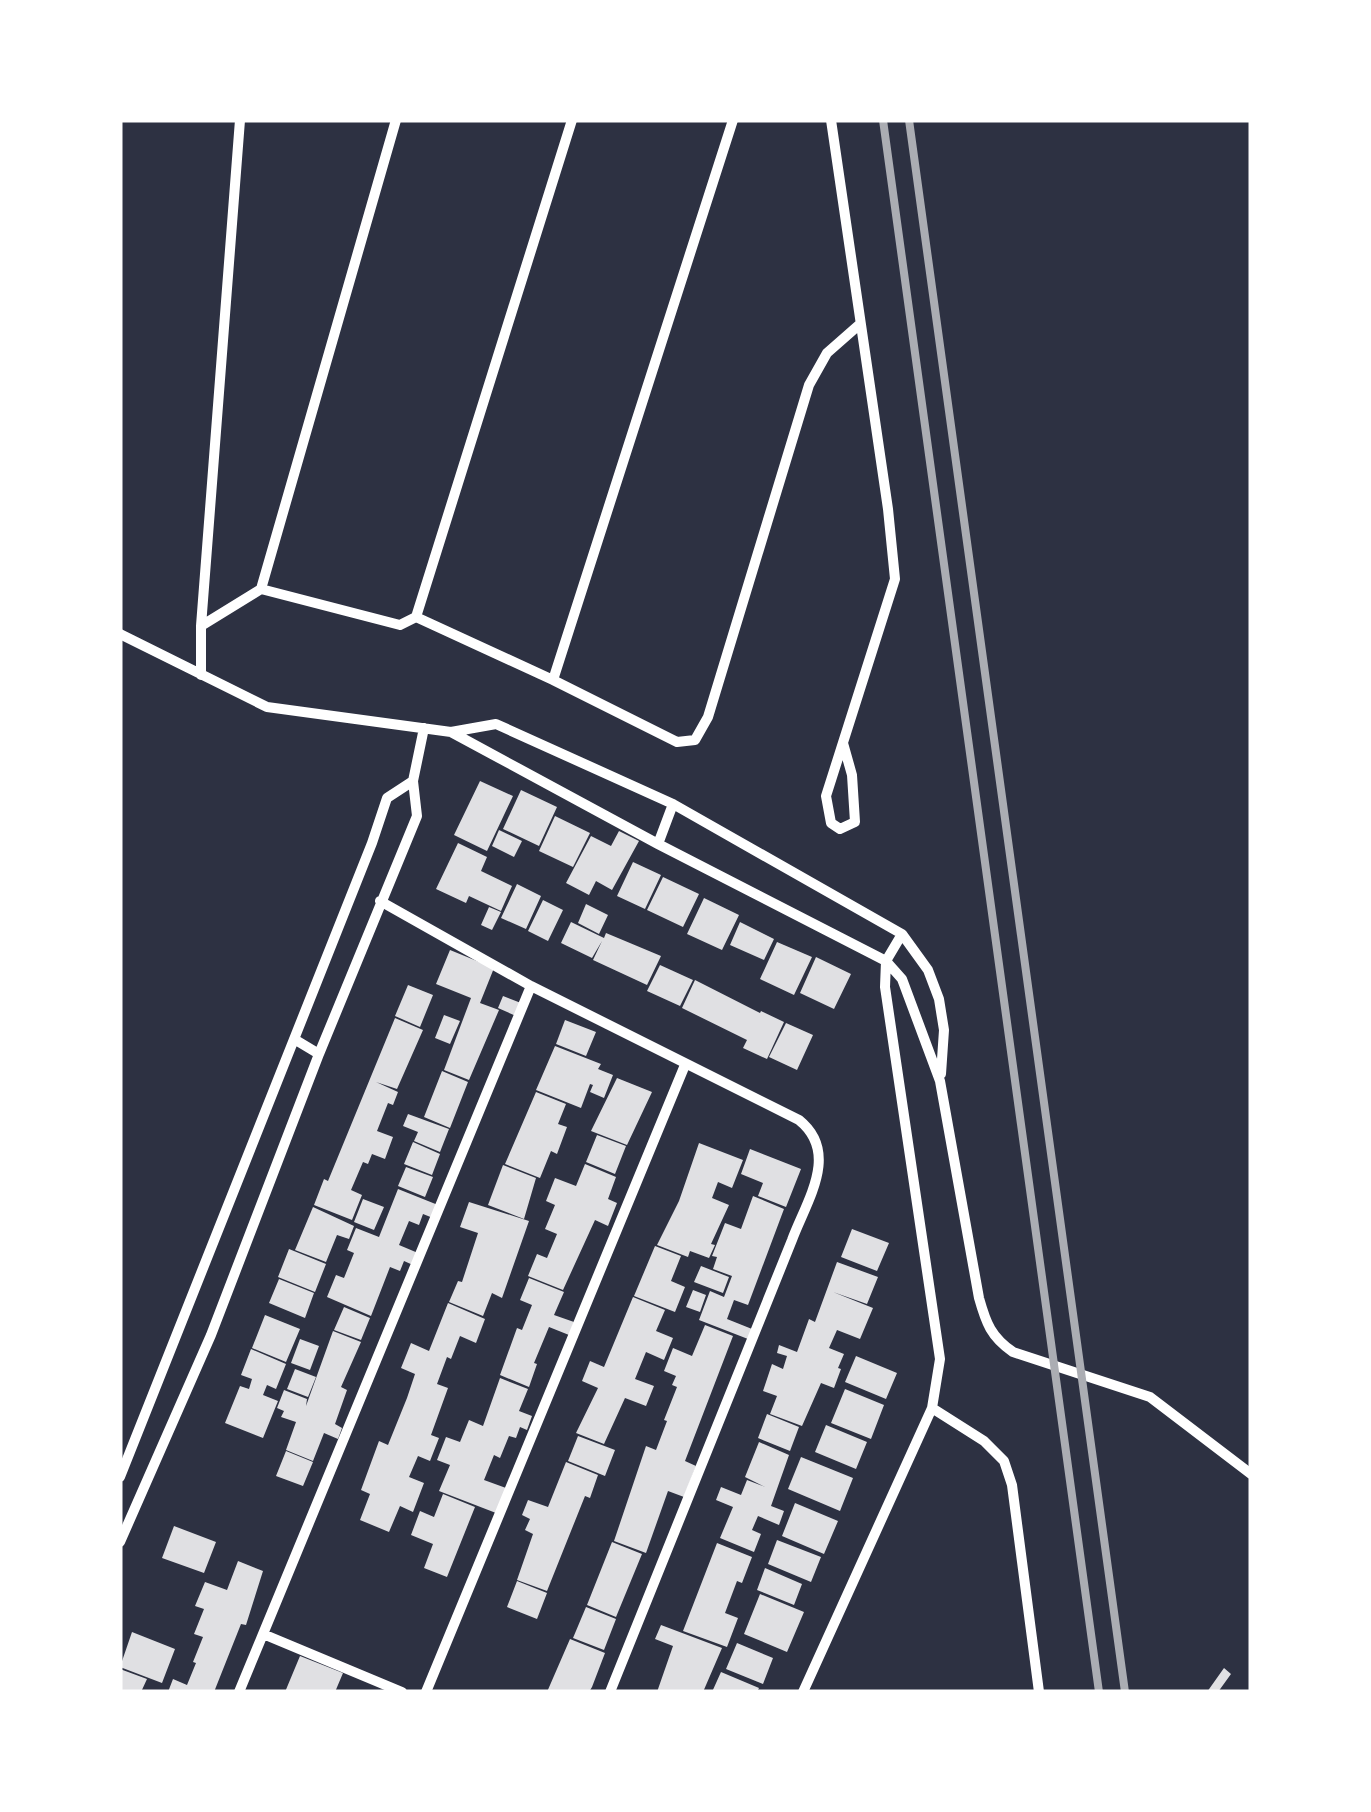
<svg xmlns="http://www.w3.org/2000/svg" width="1371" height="1812" font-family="'Golos Text',sans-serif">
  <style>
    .building { fill: #e0e0e3 }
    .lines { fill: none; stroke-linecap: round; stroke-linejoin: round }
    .minor { stroke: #fff; stroke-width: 10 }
    .rail { stroke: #abadb3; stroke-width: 8 }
  </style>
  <rect width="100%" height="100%" fill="#2d3142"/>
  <path class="building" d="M480,781l33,15 -26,55 -33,-16z
    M521,790l36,17 -18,39 -36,-17z
    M555,816l35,17 -17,34 -34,-16z
    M499,830l23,11 -8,16 -22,-11z
    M619,831l20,10 -27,49 -16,-9 -7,14 -23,-12 25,-47 20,10z
    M458,843l29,14 -6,14 31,15 -11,25 -32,-15 -3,7 -30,-14z
    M633,862l28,13 -16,34 -28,-13z
    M663,877l36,17 -16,33 -36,-17z
    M517,884l24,12 -15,33 -25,-11z
    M704,898l35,17 -17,35 -35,-16z
    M543,900l20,10 -15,31 -20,-10z
    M586,904l22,11 -9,19 -21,-11z
    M489,907l12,5 -9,18 -11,-5z
    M571,922l33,16 2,-5 55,23 -14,29 -54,-25 9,-19 -10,17 -31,-15z
    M740,922l34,17 -10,21 -34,-15z
    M777,942l35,15 -18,38 -34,-16z
    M450,950l44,18 -14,35 19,7 -30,70 -25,-10 27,-72 -35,-14z
    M816,957l35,17 -17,35 -34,-16z
    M660,965l33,15 -13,26 -33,-15z
    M695,980l65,33 1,-2 23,11 -17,37 -24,-11 4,-8 -65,-32z
    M408,985l25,10 -13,32 -25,-11z
    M503,996l18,7 -5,13 -18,-8z
    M444,1015l16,6 -10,23 -15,-6z
    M395,1018l28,12 -26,59 -21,-7 22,10 -5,13 -5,-2 -11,28 16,6 -8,22 -13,-5 -4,10 -5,-2 -12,28 11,5 -10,25 -38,-15 10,-26 4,2z
    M565,1020l31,12 -10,24 -30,-12z
    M786,1023l27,12 -16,35 -28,-13z
    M555,1046l46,18 -3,5 15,6 -9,23 -14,-6 3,-7 -3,-1 -9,24 -45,-18z
    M442,1071l26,11 -18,46 -26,-11z
    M617,1078l35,14 -25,53 -36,-14z
    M536,1092l30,12 -8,20 9,3 -10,27 -6,-3 -11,27 -35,-14z
    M408,1114l41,15 -9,23 -26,-11 4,-9 -15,-6z
    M597,1135l29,11 -11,28 -29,-12z
    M413,1142l27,12 -8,21 -28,-11z
    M699,1143l44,17 -11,28 -14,-6 -6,16 17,7 -18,39 4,1 -6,13 -19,-7 -2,6 -31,-12 22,-44z
    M750,1149l51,20 -15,38 -28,-11 5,-13 -22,-9z
    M585,1164l31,13 -8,22 9,4 -9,23 -13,-6 -32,70 -35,-14 9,-22 10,4 10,-24 -12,-5 10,-24 -9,-4 9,-23 21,8z
    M503,1165l33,13 -12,41 -36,-14z
    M406,1167l27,10 -8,20 -27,-11z
    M398,1189l40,16 -5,13 -10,-4 -4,11 -10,-4 -10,24 19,8 -5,12 -9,-4 -4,10 -10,-4 -19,49 -44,-19 9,-22 8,3 10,-25 -7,-3 9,-22 23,9z
    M753,1196l31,13 -36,96 -14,-5 -7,19 25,10 -4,10 -49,-19 11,-29 14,6 8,-21 -19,-7 4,-12 -5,-1 13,-33 16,6z
    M363,1199l21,8 -10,23 -20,-8z
    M469,1202l60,19 -27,77 -10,-5 -9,23 -34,-14 9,-21 4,1 16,-49 -18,-6z
    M313,1207l41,19 -5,13 -12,-4 -11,27 -31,-12z
    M852,1229l37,14 -12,28 -36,-14z
    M655,1246l26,10 -10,25 14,6 -10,25 -41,-16z
    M289,1249l37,15 -11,28 -37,-15z
    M837,1262l41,15 -11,27 -34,-12 40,16 -13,31 -23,-9 -8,18 15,6 -6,14 3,1 -7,19 -13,-5 -19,43 -32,-12 7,-18 -14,-5 9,-27 11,5 4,-13 -10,-3 2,-8 18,7 12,-33 6,3z
    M701,1266l28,11 -6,16 -29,-11z
    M529,1278l35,14 -10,23 20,7 -5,13 -20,-8 -15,36 3,1 -8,23 -29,-12 17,-47 5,2 10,-25 -12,-5z
    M279,1279l35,14 -9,25 -36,-15z
    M693,1290l13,5 -6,17 -14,-5z
    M633,1297l32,13 -9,21 17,7 -9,22 -18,-8 -11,27 19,7 -8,20 -21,-8 -21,46 -28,-11 22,-45 -16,-7 8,-20 14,6z
    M448,1303l37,16 -9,24 -16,-7 -9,23 -4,-2 -10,27 11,4 -17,47 8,3 -9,23 -12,-5 -9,21 15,6 -11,29 -13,-6 -11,26 -29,-12 10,-26 -9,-4 18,-49 9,4 19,-47 8,-24 -14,-6 10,-25 18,8z
    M344,1307l26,11 -9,22 -27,-10z
    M265,1315l35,14 -14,33 -34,-14z
    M705,1325l28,11 -48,125 11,5 -12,31 -16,-6 -22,62 -32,-12 32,-95 10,4 11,-29 -3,-1 13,-33 -5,-2 4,-9 -12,-5 9,-23 19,8z
    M333,1331l28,11 -20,45 6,3 -12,34 7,4 -4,11 -14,-6 -11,28 -27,-11 10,-28 -15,-5 3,-6 -7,-3 7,-18 23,9 -1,7z
    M300,1339l19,7 -9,24 -19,-7z
    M251,1349l35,15 -10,25 -9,-4 -4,10 15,6 -15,37 -38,-15 15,-37 9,3 3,-10 -11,-4z
    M856,1356l41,17 -11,26 -41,-17z
    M295,1369l21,8 -8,20 -21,-8z
    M500,1378l28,11 -9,22 13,5 -5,14 -7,-3 -4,11 -7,-2 -9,22 -6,-3 -10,25 22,8 -10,25 -57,-22 11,-26 -13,-5 9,-23 14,5 9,-22 14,6z
    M845,1389l39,16 -13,34 -40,-16z
    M767,1414l32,13 -9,24 -32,-13z
    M826,1425l41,17 -11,27 -41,-17z
    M578,1436l37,14 -10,26 -37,-15z
    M759,1442l30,13 -18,51 13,5 -5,14 -21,-9 -6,14 9,4 -7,18 -34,-14 13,-31 -17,-7 5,-13 20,8 6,-15 18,7 -20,-10z
    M286,1451l27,11 -10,24 -27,-10z
    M801,1457l52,21 -13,33 -52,-22z
    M566,1462l32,13 -8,23 -5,-2 -38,95 -30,-11 16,-46 -8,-4 5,-11 -8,-4 6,-15 20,7z
    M443,1494l32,13 -28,70 -23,-9 9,-24 -22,-9 9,-24 14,6z
    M795,1503l43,18 -14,33 -42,-18z
    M174,1526l42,16 -12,31 -42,-15z
    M777,1540l44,17 -10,25 -43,-18z
    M612,1542l30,12 -26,63 -29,-12z
    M717,1543l35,14 -10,26 -5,-2 -12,32 13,5 -11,29 -44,-16z
    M238,1561l25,10 -17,54 -5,-1 -27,68h-46l5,-13 14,6 9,-22 -3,-1 10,-25 -9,-3 10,-25 -9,-3 10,-24 22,8z
    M765,1568l37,16 -8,21 -37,-15z
    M517,1581l30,12 -10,26 -30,-12z
    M760,1594l44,18 -17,40 -43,-18z
    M586,1607l30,12 -12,31 -31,-12z
    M661,1625l61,23 -19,44h-46l16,-46 -18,-7z
    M132,1632l43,17 -13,34 -42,-16z
    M570,1639l35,14 -13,34 -3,5h-42z
    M737,1643l36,15 -10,26 -37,-15z
    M300,1656l43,17 -8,19h-50z
    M1224,1668l7,6 -13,18h-11z
    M120,1669l27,10 -6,13h-21z
    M721,1672l38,16 -2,4h-45z"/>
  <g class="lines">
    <path class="minor" d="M572,120l-156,497 137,63 124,62 18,-2 13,-23 101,-332 18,-32 33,-29
      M831,120l57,389 7,70 -69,217 5,27 9,6 15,-7 -3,-47 -9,-32
      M261,589l139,36 16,-8
      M201,626l60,-37 135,-469
      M120,634l147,73 184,25 45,-8 177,80 229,130 26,36 11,29 5,31 -3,44
      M201,675v-49l39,-506
      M553,680l180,-560
      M451,732l207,112 228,117 16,18 38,102 39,217c7,25 12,39 34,54l137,45 101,77
      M658,844l15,-40
      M380,901l151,85 268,134c41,33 8,80 -7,120l-182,452
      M294,1039l25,15
      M932,1408l52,33 20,20 8,24 27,207
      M120,1477l252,-634 15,-45 26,-17
      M120,1542l91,-207 108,-281 98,-238 -4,-35 11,-53
      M263,1634l268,-648
      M239,1692l24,-58 139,58
      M426,1692l259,-627
      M803,1692l129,-284 8,-49 -55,-372 1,-26 16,-27"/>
    <path class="rail" d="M883,120l216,1572
      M909,120l216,1572"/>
  </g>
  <rect width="1371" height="1812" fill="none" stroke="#ffffff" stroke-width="245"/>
</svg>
